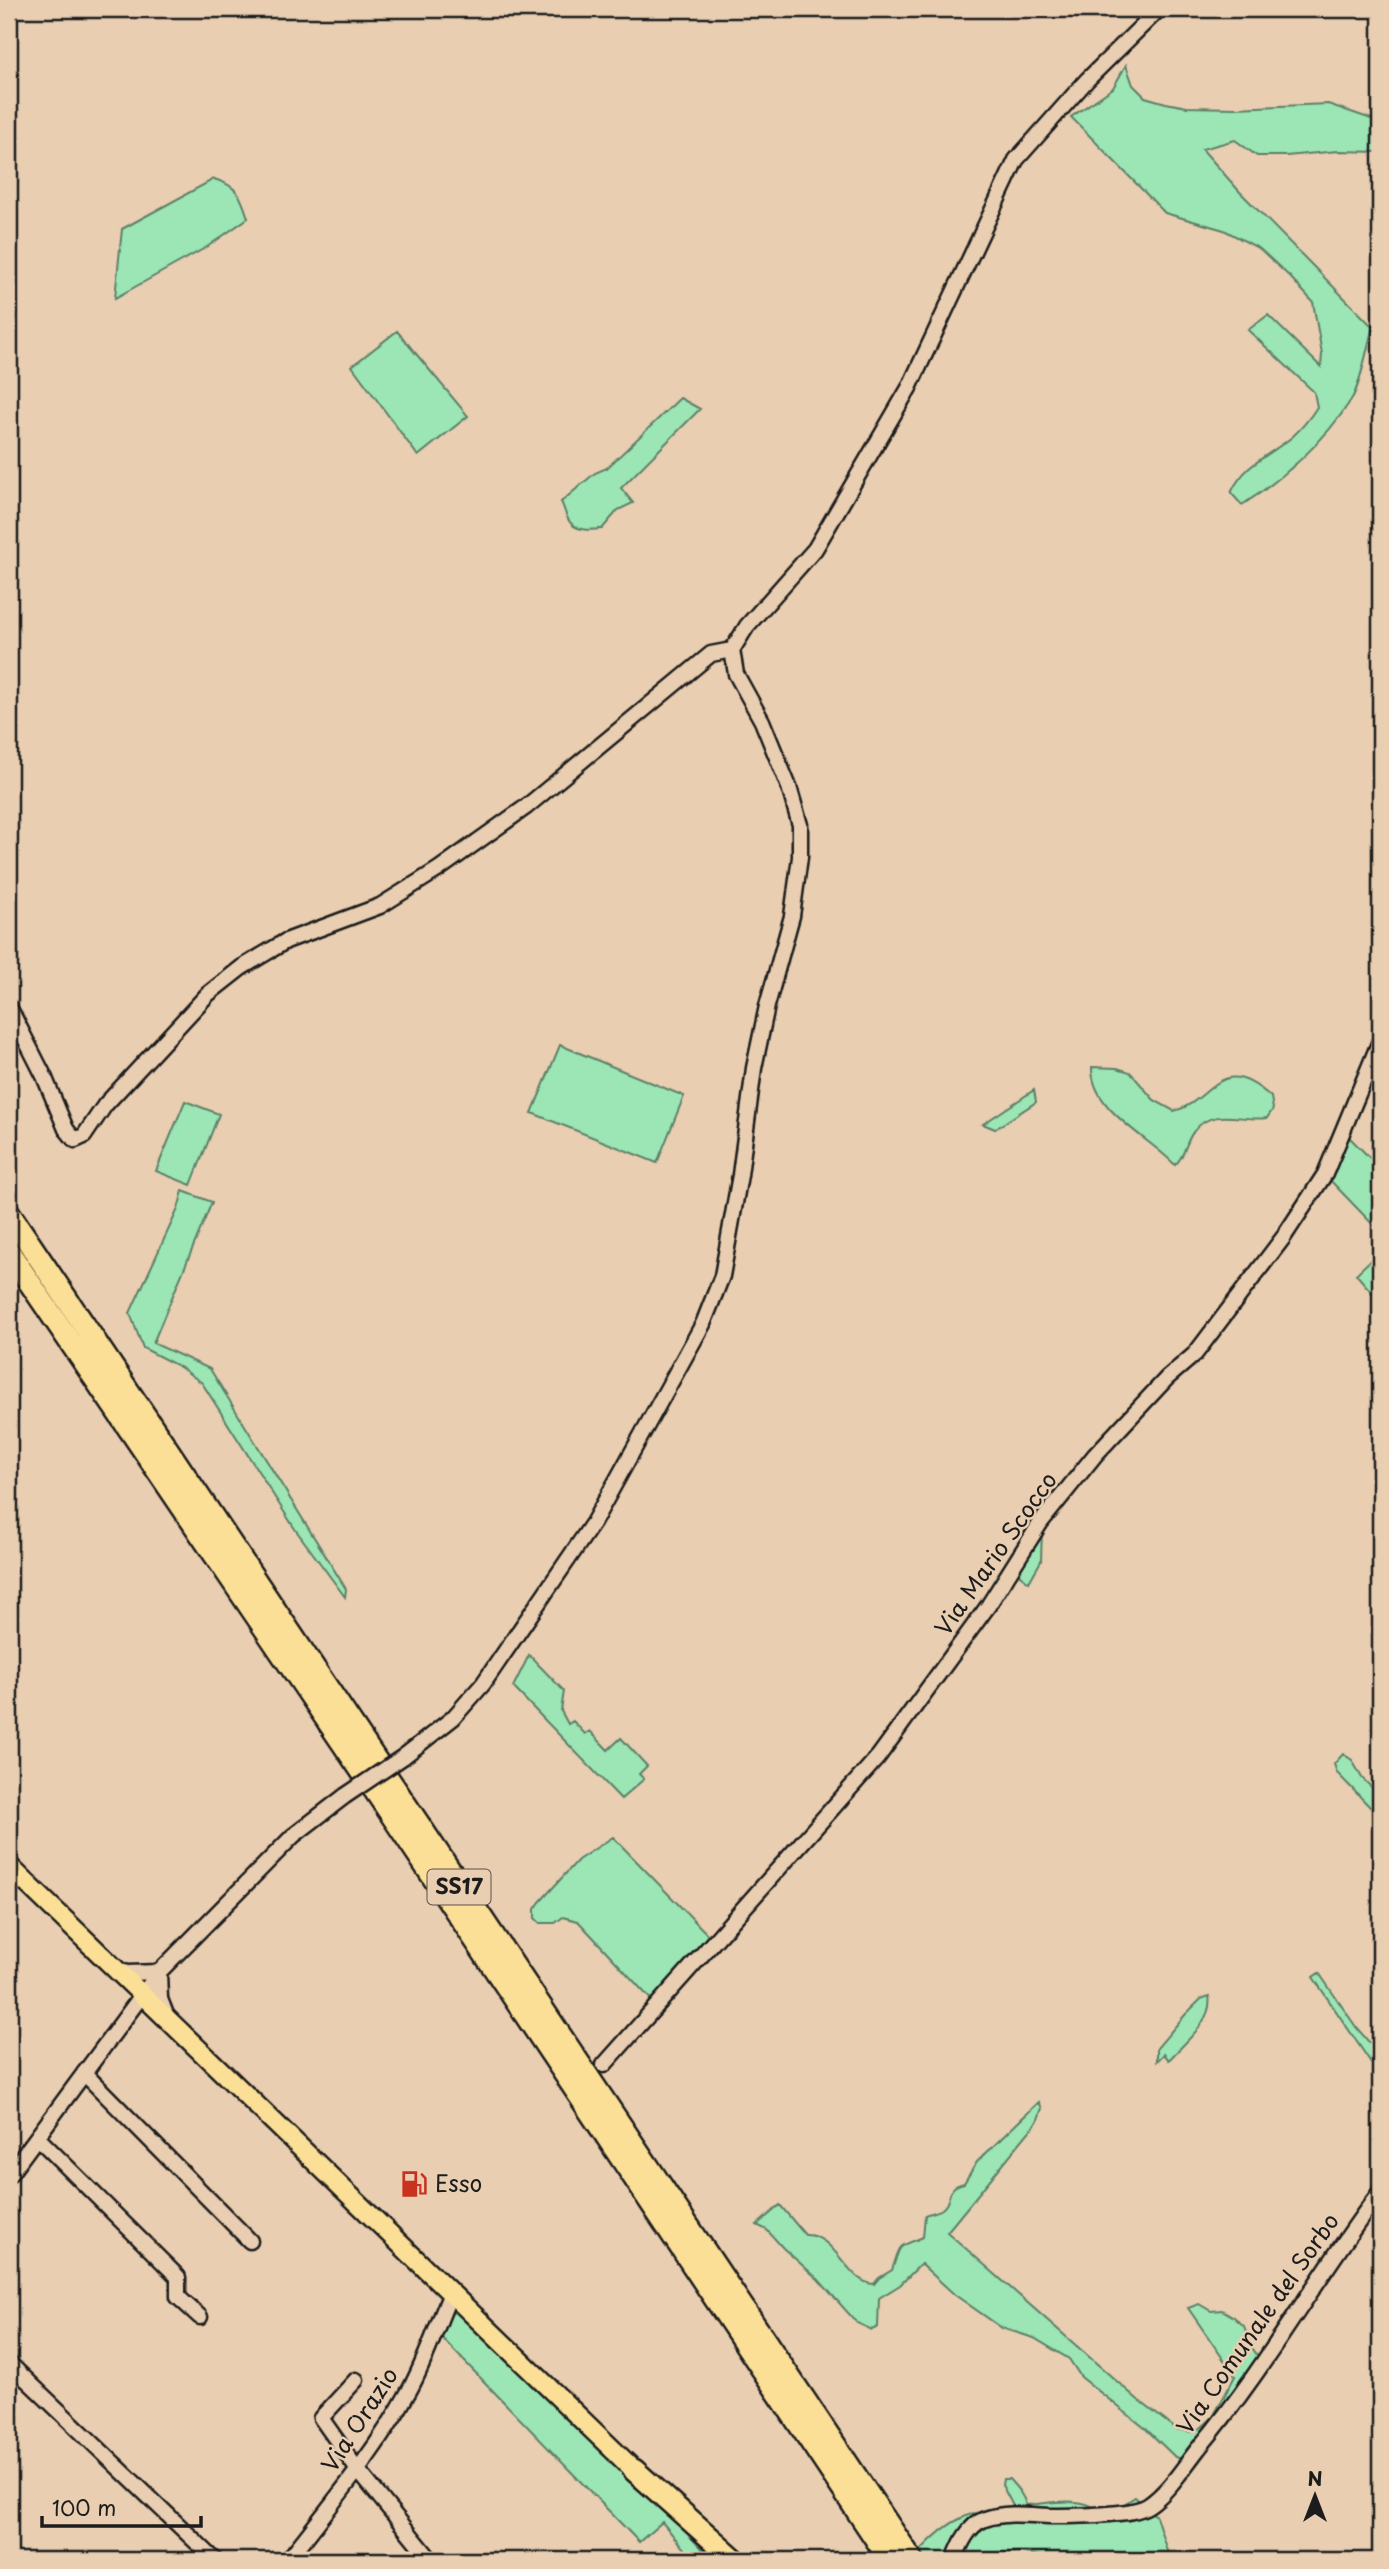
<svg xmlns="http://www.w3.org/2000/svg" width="1389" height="2569" font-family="'Playpen Sans',sans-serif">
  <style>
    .green { fill: #9ce5b4; stroke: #5c8068; stroke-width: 2 }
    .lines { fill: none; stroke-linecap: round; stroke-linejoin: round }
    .minor-casing { stroke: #1c1c1c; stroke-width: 19 }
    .major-casing { stroke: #1c1c1c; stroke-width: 23 }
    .highway-casing { stroke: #1c1c1c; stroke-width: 26 }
    .minor { stroke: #e9ceb1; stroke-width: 14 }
    .major { stroke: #fbdf96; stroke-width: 18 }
    .highway { stroke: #fbdf96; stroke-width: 21 }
    .minor-bridge-casing { stroke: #1c1c1c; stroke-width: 19; stroke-linecap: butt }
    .minor-bridge { stroke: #e9ceb1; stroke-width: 14 }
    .labels { text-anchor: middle; stroke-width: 5; stroke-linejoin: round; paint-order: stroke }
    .shield { fill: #e9ceb1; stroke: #5a5149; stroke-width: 2 }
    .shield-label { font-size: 21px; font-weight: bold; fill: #1c1c1c }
    .street-label { font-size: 23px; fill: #1c1c1c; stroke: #e9ceb1 }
    .poi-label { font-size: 23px; fill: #1c1c1c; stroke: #e9ceb1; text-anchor: start }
  </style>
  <rect width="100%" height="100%" fill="#e9ceb1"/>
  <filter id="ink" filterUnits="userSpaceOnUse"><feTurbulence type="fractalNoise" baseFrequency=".0143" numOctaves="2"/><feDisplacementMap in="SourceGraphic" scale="14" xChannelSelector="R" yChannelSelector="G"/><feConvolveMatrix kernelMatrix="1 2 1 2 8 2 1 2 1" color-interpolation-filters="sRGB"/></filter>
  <g filter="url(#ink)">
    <path class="green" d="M1126,65l7,20 12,12 21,6 21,4 48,1 93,-4 52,18v30l-42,-1 -52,5h-29l-22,-16 -33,9 38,43 133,135c-6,19 -12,58 -22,73 -26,41 -68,79 -109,105l-11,-12c13,-29 39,-38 61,-56 10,-9 18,-19 25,-30l-3,-15 -66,-62 20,-15 53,52 1,-13 -9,-52 -23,-25 -30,-28 -36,-19 -59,-17 -94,-96 42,-29z
      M214,179c24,7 27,17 34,39l-41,29 -92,51 7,-69z
      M397,331l71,85 -50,40 -66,-90z
      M680,398l20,11 -79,79 12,15 -15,7 -16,19c-11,1 -28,3 -34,-10 -3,-5 -4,-12 -7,-17l34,-29 12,-5z
      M560,1045l124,51 -27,67 -125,-50z
      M1092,1067l25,1 13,4 24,28 20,11c40,-10 45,-61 97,-14l2,12 -6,9c-25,4 -54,-12 -73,13 -9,11 -8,24 -19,34 -27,-29 -84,-54 -83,-98z
      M1034,1090l2,12 -41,27 -12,-5z
      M185,1101l34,13 -28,71 -35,-14z
      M1346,1134l34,34v64l-52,-54z
      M183,1191l29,11 -59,141 57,26 136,220 -1,8 -50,-68 -93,-146 -22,-16 -37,-19 -13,-35 48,-104z
      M1380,1251v51l-24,-28z
      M1042,1529l-1,32 -12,21 -13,-10z
      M529,1655l35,36 -3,20 7,13 5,-3 12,13 5,-3 18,19 13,-12 26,28 -8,8 5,5 -23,20 -108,-112z
      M1343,1754l9,6 10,18 18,18 -1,14 -7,-1 -35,-36 -3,-9z
      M613,1837l100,103 -57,65 -78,-84 -15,-4 -8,6h-15l-5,-5v-9l5,-7 38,-42z
      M1319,1973l37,54 24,28v21l-67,-99z
      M1209,1996c5,24 -25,47 -40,64l-5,-6 -7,7v-13l28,-33 16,-16z
      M1039,2102l3,6 -5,14 -90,110 190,167 39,30 16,3 10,-5 11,-10 22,-41 -47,-68 11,-4 12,7 11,-1 12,7 10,9 7,20 8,12 -71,102 -13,-3 -29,-28 -65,-52 -12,-18 -35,-21 -32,-10 -47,-33 -34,-31 -21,21 -21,13 -1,29 -6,3 -15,-7 -39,-44 -35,-31 -16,-18 -10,-5 23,-20 25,30c30,-2 43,49 69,49l5,-6 13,-8c10,-28 3,-21 31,-33l2,-22c5,-2 13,-3 17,-6 12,-9 1,-21 22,-26l13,-21z
      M452,2313h11l199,194 50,53h-19l-31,-38 -23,20 -200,-207 7,-18z
      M1003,2479h6c7,8 15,16 17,26 21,-1 57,-10 73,6l25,-7 11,-7 21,19 14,44h-111l-39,-8 -18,1 -33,7 -18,-4 -4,4h-20l-6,-10c30,-33 50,-39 92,-44l-11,-21z"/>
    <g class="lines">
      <defs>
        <path id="minor" d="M9,1007l35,69 22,53 9,11 9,-4 21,-31 103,-111 33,-26 45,-27 94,-35 59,-37 87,-62 185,-153 21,-4
          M403,1757l50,-39 30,-34 110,-161 110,-199 19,-48 18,-101 14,-107 13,-62 25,-90 8,-59v-32l-11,-38 -27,-66 -26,-47 -4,-24 15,-24 68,-77 94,-161 107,-228 71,-80 72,-71
          M116,1969l11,4 32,-1
          M159,1972l1,27 7,18
          M604,2065l274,-308 110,-151 53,-84 54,-67 72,-77 28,-24 88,-116 42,-64 55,-133
          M84,2073l166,168
          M37,2137l141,140v20l22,20
          M9,2175l150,-203 134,-136 52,-40
          M9,2363l206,197
          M356,2380l-35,38 36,51 74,91
          M288,2560c42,-54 88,-109 121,-169 17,-31 28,-66 42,-98
          M954,2560c6,-15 14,-35 31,-41 20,-7 44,-4 64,-3 20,0 39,0 59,-2 12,-1 31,-2 41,-9 20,-14 34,-37 49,-56 68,-81 119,-173 182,-257"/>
        <path id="major" d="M9,1866l625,604"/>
        <path id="highway" d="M9,1213l903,1347
          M9,1252l386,568 495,740
          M634,2470l101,90"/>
      </defs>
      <use href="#minor" class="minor-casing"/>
      <use href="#major" class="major-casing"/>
      <use href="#highway" class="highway-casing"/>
      <use href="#minor" class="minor"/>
      <use href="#major" class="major"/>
      <use href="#highway" class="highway"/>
      <defs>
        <path id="minor-bridge" d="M345,1796l58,-39"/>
      </defs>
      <use href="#minor-bridge" class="minor-bridge-casing"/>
      <use href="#minor-bridge" class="minor-bridge"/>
    </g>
  </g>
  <defs>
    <symbol id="fuel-bare" viewBox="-9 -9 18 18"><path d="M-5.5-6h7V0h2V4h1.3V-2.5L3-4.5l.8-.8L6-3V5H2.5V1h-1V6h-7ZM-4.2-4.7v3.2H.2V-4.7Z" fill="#c8321e" stroke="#e9ceb1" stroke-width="2.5" paint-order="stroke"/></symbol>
  </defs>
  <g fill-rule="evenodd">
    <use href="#fuel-bare" x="395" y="2165" width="38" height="38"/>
  </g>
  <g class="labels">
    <rect class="shield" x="427.5" y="1869.5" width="63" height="35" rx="5"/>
    <g class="shield-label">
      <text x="459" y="1894">SS17</text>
    </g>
    <g class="street-label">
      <text transform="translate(996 1554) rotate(-55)" y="8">Via Mario Scocco</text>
      <text transform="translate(1258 2324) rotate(-55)" y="8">Via Comunale del Sorbo</text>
      <text transform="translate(360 2420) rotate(-57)" y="8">Via Orazio</text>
    </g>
    <g class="poi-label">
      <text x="435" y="2192">Esso</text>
    </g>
  </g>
  <rect width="1389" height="2569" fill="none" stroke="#e9ceb1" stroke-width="35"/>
  <rect x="18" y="18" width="1354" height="2534" fill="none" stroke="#1c1c1c" stroke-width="2.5" filter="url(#ink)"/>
  <g transform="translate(1315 2496)" stroke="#e9ceb1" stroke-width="5" paint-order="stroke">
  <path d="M0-5L12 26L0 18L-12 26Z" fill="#1c1c1c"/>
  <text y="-10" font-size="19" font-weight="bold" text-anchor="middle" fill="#1c1c1c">N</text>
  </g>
  <path d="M42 2516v10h159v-10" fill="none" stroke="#1c1c1c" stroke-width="3.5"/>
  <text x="52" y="2516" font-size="21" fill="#1c1c1c" stroke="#e9ceb1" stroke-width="5" paint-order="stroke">100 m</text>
</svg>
